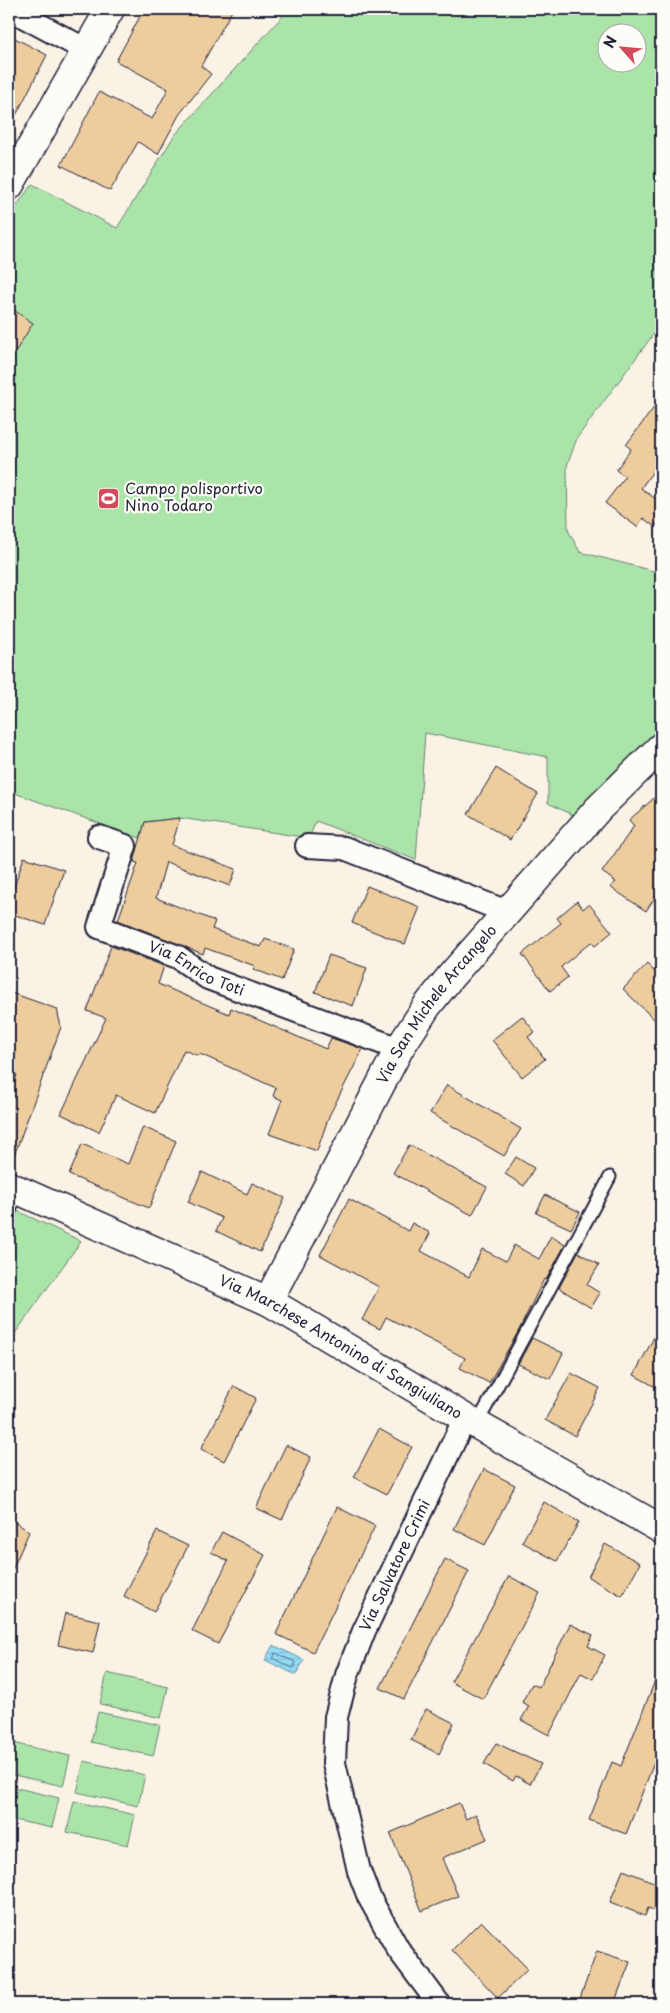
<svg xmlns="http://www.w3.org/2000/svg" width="670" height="2013" font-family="'Playpen Sans',sans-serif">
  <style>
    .grass { fill: #abe4a9; stroke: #668372; fill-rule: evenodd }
    .water { fill: url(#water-rules); stroke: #6792ab }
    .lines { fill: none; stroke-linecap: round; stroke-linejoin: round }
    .shore { stroke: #506c86; stroke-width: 1 }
    .building { fill: #edcc9e; stroke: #22223b }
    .service-casing { stroke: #22223b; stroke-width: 15 }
    .minor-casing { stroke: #22223b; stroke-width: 26 }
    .tertiary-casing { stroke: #22223b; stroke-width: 31 }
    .secondary-casing { stroke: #22223b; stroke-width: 31 }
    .service { stroke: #fdfcf7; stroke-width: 11 }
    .minor { stroke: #fdfcf7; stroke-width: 22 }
    .tertiary { stroke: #fdfcf7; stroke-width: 28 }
    .secondary { stroke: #fdfcf7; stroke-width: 28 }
    .labels { text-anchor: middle; stroke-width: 4.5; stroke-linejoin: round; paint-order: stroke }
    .poi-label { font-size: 15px; fill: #22223b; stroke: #fdfcf7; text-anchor: start }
    .street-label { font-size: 15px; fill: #22223b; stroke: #fdfcf7 }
  </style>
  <defs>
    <pattern id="water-rules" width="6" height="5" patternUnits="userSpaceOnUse" patternTransform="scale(1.25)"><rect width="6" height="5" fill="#95dcf6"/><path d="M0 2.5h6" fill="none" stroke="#80bcd4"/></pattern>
  </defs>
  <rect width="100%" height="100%" fill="#faf2e5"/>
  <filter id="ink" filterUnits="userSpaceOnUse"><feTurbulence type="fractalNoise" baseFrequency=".02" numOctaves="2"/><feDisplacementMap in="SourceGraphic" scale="10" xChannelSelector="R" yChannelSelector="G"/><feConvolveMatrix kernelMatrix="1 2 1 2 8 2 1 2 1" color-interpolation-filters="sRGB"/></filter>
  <g filter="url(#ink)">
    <path class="grass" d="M289,9h372v315l-84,114 -10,28 1,64 12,22 81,21v158l-88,84 -25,-12v-46l-123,-24 -9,127 -100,-39 -7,17 -129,-20 -35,4 -5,16 -131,-47v-574l23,-33 85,44 57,-92zM608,32h30v30h-30z
      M9,1207l72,34 -72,101z
      M107,1673l61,14 -7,31 -61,-14z
      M98,1712l62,13 -7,31 -62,-14z
      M9,1742l61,14 -7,30 -54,-12z
      M84,1761l61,14 -7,31 -61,-14z
      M9,1786l50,12 -7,30 -43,-9z
      M74,1801l61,14 -7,30 -61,-13z"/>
    <path class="water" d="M273,1645l31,15 -8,15 -31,-15z"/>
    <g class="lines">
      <path class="shore" d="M275,1653l20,9v5l-3,1 -18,-9z"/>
    </g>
    <path class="building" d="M144,9h89l-32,57 10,8 -32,41 -21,39 -20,-12 -28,49 -49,-26 38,-73 53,27 16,-30 -52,-28z
      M9,35l38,20 -38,74z
      M9,307l24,16 -24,39z
      M661,398v62l-20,28 20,15v15l-6,9 -12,-9 -6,9 -32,-24 20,-26 -9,-7 15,-21 -5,-4z
      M496,768l42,26 -28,46 -42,-26z
      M661,792v96l-15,23 -36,-24 6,-5 -14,-10 32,-46 -5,-6z
      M180,818l-8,27 64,24 -6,17 -64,-24 -10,36 59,23 -3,8 49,18 4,-8 29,10 -12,31 -29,-11 2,-3 -50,-18 -2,6 -85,-34 20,-57 -4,-1 11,-40z
      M24,857l40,13 -19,55 -36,-12v-11z
      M367,886l53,21 -15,37 -53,-21z
      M577,901l6,8 6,-5 23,28 -17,14 -4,-4 -30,25 7,10 -18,14 -28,-37 39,-31 -4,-5z
      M111,946l53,20 -6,18 71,30 2,-6 95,41 5,-11 32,11 -34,67 -12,35 -48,-17 13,-34 -9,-4 3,-8 -76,-34 -1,2 -15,-6 -29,63 -39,-18 -17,37 -38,-18 45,-96 -19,-7z
      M329,955l38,13 -14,38 -38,-14z
      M647,964l14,14v48l-38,-37z
      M9,992l48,17 4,18 -50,137h-2v-65l8,-24 -8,-1z
      M522,1016l13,16 -7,5 17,22 -23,18 -30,-37z
      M447,1085l74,44 -17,27 -74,-43z
      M143,1127l33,14 -27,67 -80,-33 13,-31 46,20z
      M409,1145l78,42 -15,28 -79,-42z
      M516,1157l18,11 -10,18 -19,-12z
      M202,1172l45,22 5,-11 33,15 -25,54 -44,-21 6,-13 -34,-16z
      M545,1195l35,17 -9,17 -35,-16z
      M349,1199l59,32 4,-8 18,10 -9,18 48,26 13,-28 24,12 8,-16 25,14 12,-23 14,9 -19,35 -2,-1 -26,53 -29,51 -29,-15 5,-10 -79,-41 -6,12 -18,-9 17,-33 -59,-32z
      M578,1252l21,13 -12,20 13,8 -9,15 -32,-20z
      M661,1324v66l-27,-15z
      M532,1338l31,15 -13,26 -32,-15z
      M571,1373l29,15 -25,48 -30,-16z
      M234,1386l22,12 -32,63 -23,-12z
      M379,1429l33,18 -25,47 -33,-17z
      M286,1445l25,12 -29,63 -26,-12z
      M484,1469l31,16 -30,60 -31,-16z
      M544,1502l35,20 -22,39 -35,-19z
      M337,1507l38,19 -62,126 -37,-18z
      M9,1517l20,15 -20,45z
      M157,1531l31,15 -34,66 -30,-16z
      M222,1532l43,23 -47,89 -26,-13 36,-70 -17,-9z
      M605,1544l35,19 -18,33 -34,-19z
      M445,1559l24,12 -65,128 -24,-11z
      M509,1576l31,17 -57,106 -32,-17z
      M65,1613l35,8 -7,32 -35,-8z
      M570,1624l23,11 -5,11 17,9 -12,24 -12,-6 -32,62 -28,-15 8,-14 -7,-4 10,-18 7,3z
      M660,1668l1,77 -35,89 -37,-14 23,-58 9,4z
      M426,1709l28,14 -15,31 -28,-14z
      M496,1743l45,21 -11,20 -14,-8 -3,5 -29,-17z
      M459,1803l7,16 10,-5 11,25 -45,19 16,38 -36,15 -32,-78z
      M623,1870l38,15v28l-13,-5 -3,8 -35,-14z
      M481,1921l47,48 -30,29 -46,-48z
      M597,1951l33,11 -15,39 -8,-3 -2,6h-27z"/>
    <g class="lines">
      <defs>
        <path id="service" d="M9,1213l9,-23
          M477,1424l133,-247"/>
        <g id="minor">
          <path d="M10,9l76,41"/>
          <path id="s1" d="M99,837l26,9 -26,81 79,30 30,21 191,71"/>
          <path d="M307,846l37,2 163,64"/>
          <path id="s2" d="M439,2004l-41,-55 -29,-52 -10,-26 -25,-108 2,-46 11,-42 17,-44 101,-213"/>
        </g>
        <path id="tertiary" d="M9,186l101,-177"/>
        <g id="secondary">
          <path id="s3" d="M9,1186l259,115 197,117 196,111"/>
          <path id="s4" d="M268,1301l131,-252 28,-43 24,-30 147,-167 63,-62"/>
        </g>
      </defs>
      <use href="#service" class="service-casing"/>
      <use href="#minor" class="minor-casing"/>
      <use href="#tertiary" class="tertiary-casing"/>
      <use href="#secondary" class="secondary-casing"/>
      <use href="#service" class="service"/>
      <use href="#minor" class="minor"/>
      <use href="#tertiary" class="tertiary"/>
      <use href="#secondary" class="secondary"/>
    </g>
  </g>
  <defs>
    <symbol id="stadium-square" viewBox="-11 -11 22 22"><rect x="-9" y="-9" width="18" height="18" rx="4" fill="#d1495b" stroke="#fdfcf7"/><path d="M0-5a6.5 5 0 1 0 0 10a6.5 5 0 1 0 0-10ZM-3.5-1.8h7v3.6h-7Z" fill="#fff"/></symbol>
  </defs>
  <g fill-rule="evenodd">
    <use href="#stadium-square" x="96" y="486" width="25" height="25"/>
  </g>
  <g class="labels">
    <g class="poi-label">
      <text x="125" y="494">Campo polisportivo<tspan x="125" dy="17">Nino Todaro</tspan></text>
    </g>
    <g class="street-label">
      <text dy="5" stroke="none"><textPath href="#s1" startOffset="219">Via Enrico Toti</textPath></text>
      <text dy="5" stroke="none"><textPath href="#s4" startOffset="342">Via San Michele Arcangelo</textPath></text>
      <text dy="5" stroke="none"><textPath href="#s3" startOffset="369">Via Marchese Antonino di Sangiuliano</textPath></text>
      <text dy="5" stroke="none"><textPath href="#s2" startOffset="476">Via Salvatore Crimi</textPath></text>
    </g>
  </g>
  <rect width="670" height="2013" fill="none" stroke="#fdfcf7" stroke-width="30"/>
  <rect x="15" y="15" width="640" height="1983" fill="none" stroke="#22223b" stroke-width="2" filter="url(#ink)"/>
  <g transform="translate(622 48) rotate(297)"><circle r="24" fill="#fdfcf7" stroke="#a5a5ac"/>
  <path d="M0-4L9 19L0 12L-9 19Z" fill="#d1495b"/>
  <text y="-8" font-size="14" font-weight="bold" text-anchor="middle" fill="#22223b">N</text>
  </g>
</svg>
